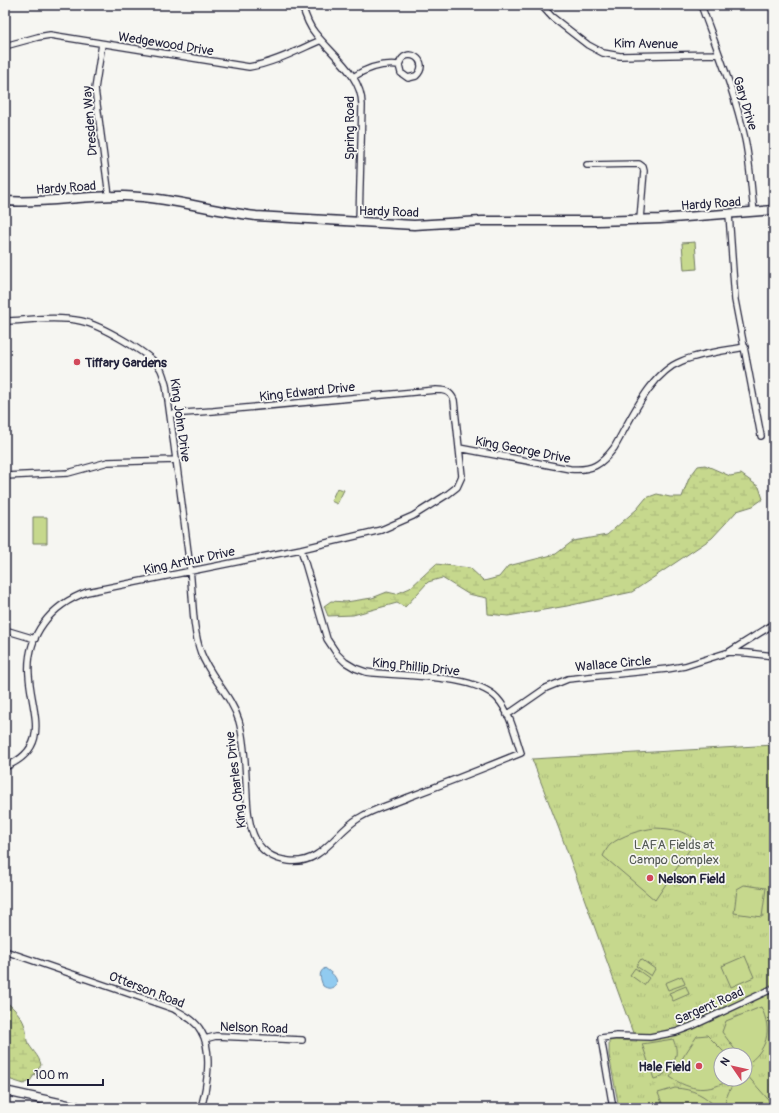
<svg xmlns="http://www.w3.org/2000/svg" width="779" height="1113" font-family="Pangolin,sans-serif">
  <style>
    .grass { fill: url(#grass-tufts); stroke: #747d64; fill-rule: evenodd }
    .wetland { fill: url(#wetland-marsh); stroke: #747d64 }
    .garden { fill: #c6d88d; stroke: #747d64 }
    .water { fill: #91cbf0; stroke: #6587a8 }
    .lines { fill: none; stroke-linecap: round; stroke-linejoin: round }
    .street-casing { stroke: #22223b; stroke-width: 8 }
    .secondary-casing { stroke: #22223b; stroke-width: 11 }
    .street { stroke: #f6f6f2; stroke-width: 5.5 }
    .secondary { stroke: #f6f6f2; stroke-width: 8 }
    .poi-dot { fill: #d1495b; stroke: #f6f6f2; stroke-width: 1.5 }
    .labels { text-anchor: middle; stroke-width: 3.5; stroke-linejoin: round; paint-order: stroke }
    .street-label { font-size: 13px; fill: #22223b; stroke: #f6f6f2 }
    .poi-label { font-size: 13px; font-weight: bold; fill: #22223b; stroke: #f6f6f2; text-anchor: start }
    .park-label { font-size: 13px; fill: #535954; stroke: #f6f6f2 }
  </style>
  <defs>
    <pattern id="grass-tufts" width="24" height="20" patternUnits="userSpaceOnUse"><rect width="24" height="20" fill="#c6d88d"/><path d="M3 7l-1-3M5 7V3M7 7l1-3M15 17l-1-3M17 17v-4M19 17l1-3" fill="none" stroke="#aab97b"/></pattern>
    <pattern id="wetland-marsh" width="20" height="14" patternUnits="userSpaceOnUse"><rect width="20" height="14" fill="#c6d88d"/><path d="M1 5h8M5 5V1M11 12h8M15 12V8" fill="none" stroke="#aab97b"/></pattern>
  </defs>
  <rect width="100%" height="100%" fill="#f6f6f2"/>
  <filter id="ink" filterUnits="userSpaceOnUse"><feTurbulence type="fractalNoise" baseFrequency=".025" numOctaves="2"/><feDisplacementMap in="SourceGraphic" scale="8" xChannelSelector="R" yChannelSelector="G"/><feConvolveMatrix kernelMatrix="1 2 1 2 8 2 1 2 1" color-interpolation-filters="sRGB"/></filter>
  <g filter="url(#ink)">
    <path class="grass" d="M774,745v363h-155l-10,-53v-14l6,-1 22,1 -4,-8 -74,-204 -27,-70zM721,1055h24v24h-24z"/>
    <path class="wetland" d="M705,465l25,11 11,-2 18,13 4,12 -10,7 -16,5 -25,27 -80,54 -65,14 -59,10 -20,-2 -1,-16 -19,-4 -26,-16 -14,4 -23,25 -8,-4 -44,12 -25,1 -4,-10 7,-5 15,1 26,-4 15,-6 9,2 14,-6 26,-24 34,4 14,13 15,-4 9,-11 48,-12 17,-13 34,-6 30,-26 9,-11 11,-4 13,3h12l7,-19 9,-12z
      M5,1001c10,8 19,17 21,30 1,3 0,7 1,10 4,9 12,14 14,24l-11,16 -6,3 -19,-6z"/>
    <path class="garden" d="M695,242l2,27 -13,1 -2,-27z
      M337,488l7,2 -7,14 -6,-3z
      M33,517h14v26h-14z
      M655,828c18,1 27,2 41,12l-41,60 -52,-44c2,-4 4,-8 7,-11 12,-10 30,-15 45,-17z
      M744,885l22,3 -4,29 -28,-4 3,-24z
      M745,956l9,21 -23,10 -9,-21z
      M641,959l14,10 -4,7 -15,-10z
      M635,968l14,10 -5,7 -14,-10z
      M682,976l3,8 -17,6 -3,-7z
      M686,986l3,8 -16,7 -4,-8z
      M761,1007c12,24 6,43 -15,58l-1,-2v-8h-6l-17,-23 4,-11z
      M707,1035l20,20h-6v24h10c-23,14 -40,12 -61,-2l27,-41z
      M673,1039c2,5 4,10 3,16 -3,11 -11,22 -22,24l-12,-35z
      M745,1073l29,33v2h-49c0,-11 5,-20 12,-29h8z
      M675,1088c17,1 31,7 41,20h-52l-6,-15z"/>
    <path class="water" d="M325,968c6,5 14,9 11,18 -5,3 -8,3 -13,0 -2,-7 -6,-13 2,-18z"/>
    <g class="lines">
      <defs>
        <path id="street" d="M302,5c3,10 7,21 13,28 17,22 47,42 47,72l-3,117
          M541,5l11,12 36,28 15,8 17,3 99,-2
          M701,5c16,44 34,88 44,134 5,23 6,49 9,73
          M102,44l-7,45 14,107
          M5,46l33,-9 12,-2 199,32c25,-4 49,-17 72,-27
          M353,77c14,-9 29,-14 46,-12 6,-21 33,-4 17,11l-8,2 -7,-5 -2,-8
          M587,165l52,-1 4,3 1,4 -4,48
          M729,214l6,86 26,136
          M5,321c25,-1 52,-5 76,0 19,4 67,31 79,47 3,5 4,11 6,17 8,61 17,123 24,184 3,26 2,60 11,84 9,24 30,42 38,68 5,18 6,38 7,57 2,33 -1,78 43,83 33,4 46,-29 70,-43 14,-9 34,-14 50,-21 37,-14 75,-29 112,-44 -6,-18 -11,-41 -24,-55 -24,-25 -97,-21 -131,-26l-11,-4 -10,-6 -8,-8 -10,-15 -26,-90
          M459,448l111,21c22,2 31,-4 44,-21 17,-29 36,-75 68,-87 20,-8 42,-10 63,-14
          M5,476l63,-3 40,-11 68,-2
          M5,630l30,9
          M729,652l45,-28
          M507,715l39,-27 22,-9 99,-10 18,-3 44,-14 19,1 26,3
          M5,767c48,-20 26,-55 24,-92 -3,-40 22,-70 58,-83l214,-43 80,-19 32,-14 35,-22 9,-7 5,-11 -8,-76c-4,-9 -9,-10 -18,-10l-223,21 -43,3
          M5,951l169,58c10,6 21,11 27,22 12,19 6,56 0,77
          M205,1039l11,-3 86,4
          M613,1108l-12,-70 16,-2 33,1 26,-5 16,-6 82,-38"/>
        <path id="secondary" d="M5,201c40,3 79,-6 119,-5 45,1 88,15 132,20l158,9 68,-4h115l63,-2 114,-9
          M5,1091l77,17"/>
      </defs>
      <use href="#street" class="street-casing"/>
      <use href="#secondary" class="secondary-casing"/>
      <use href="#street" class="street"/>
      <use href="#secondary" class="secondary"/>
    </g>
  </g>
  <g class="poi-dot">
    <circle cx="77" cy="362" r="4"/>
    <circle cx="650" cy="878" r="4"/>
    <circle cx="699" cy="1066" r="4"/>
  </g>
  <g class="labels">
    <g class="street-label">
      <text transform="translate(166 43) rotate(9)" y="5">Wedgewood Drive</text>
      <text transform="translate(646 43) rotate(1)" y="5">Kim Avenue</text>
      <text transform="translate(746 103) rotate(73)" y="5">Gary Drive</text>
      <text transform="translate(89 121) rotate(-95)" y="5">Dresden Way</text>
      <text transform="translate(349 128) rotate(-90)" y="5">Spring Road</text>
      <text transform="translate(66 187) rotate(-4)" y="5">Hardy Road</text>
      <text transform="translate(711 203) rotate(-4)" y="5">Hardy Road</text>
      <text transform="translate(389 211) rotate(2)" y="5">Hardy Road</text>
      <text transform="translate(307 391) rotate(-6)" y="5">King Edward Drive</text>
      <text transform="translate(181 420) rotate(82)" y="5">King John Drive</text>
      <text transform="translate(523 449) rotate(11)" y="5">King George Drive</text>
      <text transform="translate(189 560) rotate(-12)" y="5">King Arthur Drive</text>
      <text transform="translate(613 663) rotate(-5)" y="5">Wallace Circle</text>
      <text transform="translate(416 666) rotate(6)" y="5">King Phillip Drive</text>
      <text transform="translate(235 780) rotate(-97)" y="5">King Charles Drive</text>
      <text transform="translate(147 989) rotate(21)" y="5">Otterson Road</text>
      <text transform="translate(709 1005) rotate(-24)" y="5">Sargent Road</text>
      <text transform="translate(254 1027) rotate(2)" y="5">Nelson Road</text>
    </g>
    <g class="poi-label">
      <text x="85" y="367">Tiffary Gardens</text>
      <text x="658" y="883">Nelson Field</text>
      <text x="691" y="1071" text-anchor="end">Hale Field</text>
    </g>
    <g class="park-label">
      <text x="674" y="849">LAFA Fields at<tspan x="674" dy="15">Campo Complex</tspan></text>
    </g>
  </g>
  <rect width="779" height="1113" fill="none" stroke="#f6f6f2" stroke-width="20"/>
  <rect x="10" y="10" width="759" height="1093" fill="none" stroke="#22223b" stroke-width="1.5" filter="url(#ink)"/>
  <g transform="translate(733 1067) rotate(304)"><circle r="19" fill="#f6f6f2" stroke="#a1a1a9"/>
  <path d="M0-3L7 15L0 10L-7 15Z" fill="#d1495b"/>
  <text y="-6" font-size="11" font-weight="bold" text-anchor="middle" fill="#22223b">N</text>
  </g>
  <path d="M28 1079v6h75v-6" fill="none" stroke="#22223b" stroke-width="2"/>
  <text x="34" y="1079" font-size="12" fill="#22223b" stroke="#f6f6f2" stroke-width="3" paint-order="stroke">100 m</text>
</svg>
